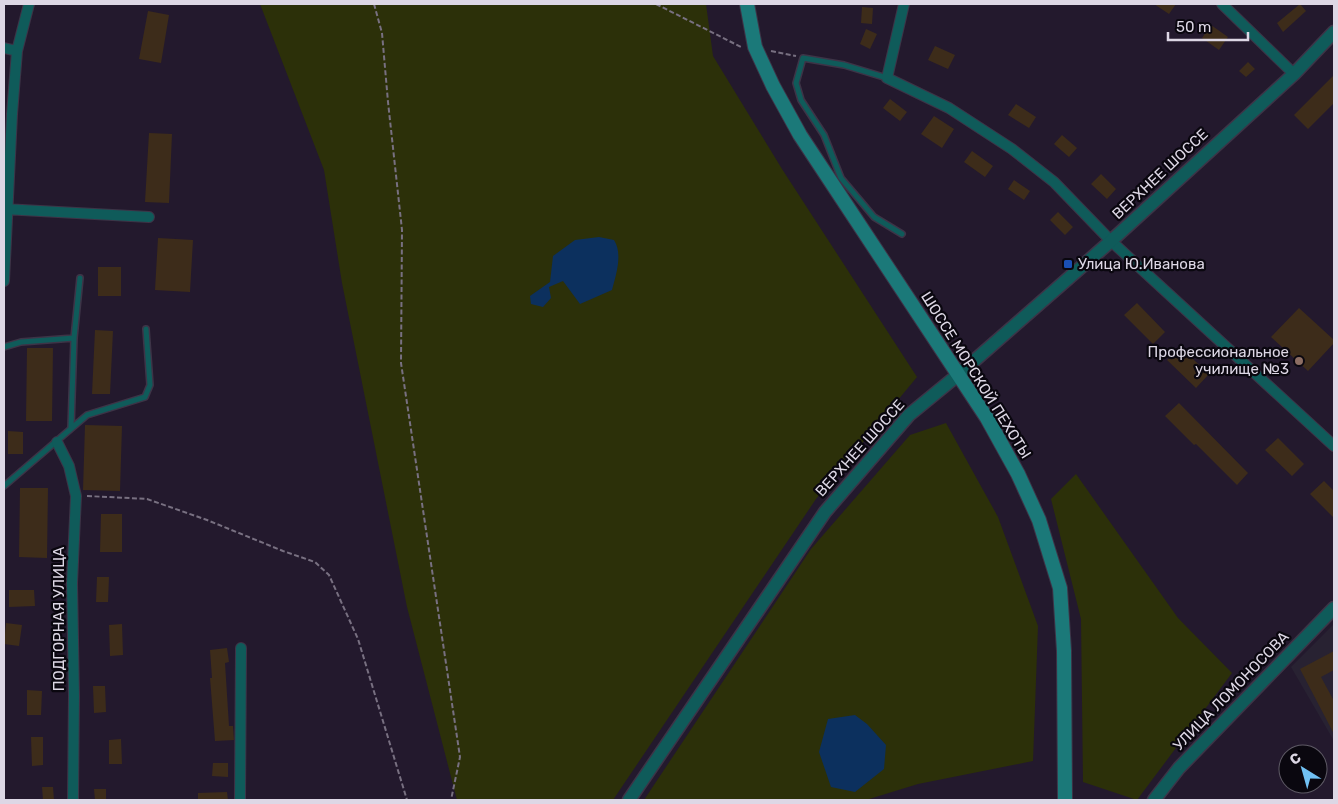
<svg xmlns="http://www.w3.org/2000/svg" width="1338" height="804" font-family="Rubik,sans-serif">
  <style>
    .commercial { fill: #282232 }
    .green { fill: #2c3009 }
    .water { fill: #0c305e }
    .building { fill: #3d2c1a }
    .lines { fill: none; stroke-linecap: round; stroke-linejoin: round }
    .service-casing { stroke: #3d3447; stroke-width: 8 }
    .minor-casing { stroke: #3d3447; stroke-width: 12 }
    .tertiary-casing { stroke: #3d3447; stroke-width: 15 }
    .secondary-casing { stroke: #3d3447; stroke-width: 16 }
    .path { stroke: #787081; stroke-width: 2; stroke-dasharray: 5 2.5; stroke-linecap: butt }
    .service { stroke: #0f5b5a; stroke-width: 5 }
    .minor { stroke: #0f5b5a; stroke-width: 10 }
    .tertiary { stroke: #0f5b5a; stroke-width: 12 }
    .secondary { stroke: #1b7979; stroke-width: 14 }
    .transit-dot { fill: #1a4fb4; stroke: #0a070f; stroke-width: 2 }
    .education-dot { fill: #8d6e63; stroke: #0a070f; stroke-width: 2 }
    .labels { text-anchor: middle; stroke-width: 4.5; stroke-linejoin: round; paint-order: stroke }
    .street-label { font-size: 15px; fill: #ddd7e5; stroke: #0a070f }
    .poi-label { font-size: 15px; fill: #ddd7e5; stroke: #0a070f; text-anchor: start }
  </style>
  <rect width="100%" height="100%" fill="#23192d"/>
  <path class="commercial" d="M1334,624v117l-43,-74z"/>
  <path class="green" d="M260,4h446l7,52 69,113 135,208 -101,122 -203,301h-156l-50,-193 -65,-324 -18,-113z
    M946,423l52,94 40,109 -5,135 -115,23 -52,16h-222l167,-251 99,-114z
    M1076,474l102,144 54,55 -95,127 -54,-18 -2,-163 -30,-120z"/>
  <path class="water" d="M599,237l15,3c9,14 2,35 -2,50l-32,14 -17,-23 -14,6 2,11 -8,9 -12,-3 -1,-8 20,-14 3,-26 22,-16z
    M855,715l12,9 19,21 -2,24 -29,23 -24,-5 -12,-35 9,-33z"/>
  <path class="building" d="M1154,4h22l-7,10z
    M1300,4l6,7 -23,21 -6,-9z
    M862,7l11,1 -1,16 -11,-1z
    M148,11l21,4 -8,48 -22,-4z
    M1211,25l17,12 -9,13 -17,-12z
    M866,29l11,5 -7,15 -10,-5z
    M935,46l20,9 -7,14 -20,-9z
    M1248,62l7,7 -9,8 -7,-6z
    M1334,75v28l-26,26 -14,-14z
    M890,99l17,13 -7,9 -17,-13z
    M1016,104l20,13 -7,11 -21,-13z
    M934,116l20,13 -12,19 -21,-14z
    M149,133l23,1 -3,69 -24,-1z
    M1062,135l15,13 -8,9 -15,-13z
    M972,151l21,15 -8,11 -21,-15z
    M1101,174l15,15 -9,10 -16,-15z
    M1014,180l16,11 -6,9 -16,-11z
    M1058,212l15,15 -8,8 -15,-15z
    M158,238l35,2 -3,52 -35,-2z
    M98,267h23v29h-23z
    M1137,303l28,29 -12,12 -29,-29z
    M1299,308l35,32v3l-26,28 -37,-34z
    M95,330l18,1 -3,63h-18z
    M1180,347l29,27 -13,14 -29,-28z
    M27,348h26l-1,73h-26z
    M1179,403l69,70 -11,12 -41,-41 -2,1 -29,-29z
    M85,425l37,1 -2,65 -37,-1z
    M8,431l15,1v22h-15z
    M1278,438l26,26 -12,12 -27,-26z
    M1324,481l10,10v27l-24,-24z
    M20,488h28l-1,70 -28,-1z
    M101,514h21v38h-22z
    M97,577h12l-1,25h-12z
    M9,590h25l1,16 -26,1z
    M6,623l16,2 -3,21 -15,-2z
    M122,624l1,31 -13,1 -1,-31z
    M227,648l2,14 -4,1 4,63h4l1,14 -19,1 -5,-63h2l-2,-28z
    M1334,651v19l-13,7 13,24v33l-34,-65z
    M93,686h12l1,26 -12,1z
    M27,690l15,1 -1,24h-14z
    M31,737h12v28l-11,1z
    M121,739l1,25h-13v-24z
    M213,763h15v14l-16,-1z
    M42,787h11l1,13h-11z
    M94,789h12v11h-11z
    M227,792l1,8h-30v-7z"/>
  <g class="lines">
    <defs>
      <path id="service" d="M887,78l-43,-13 -41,-7 -7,25 5,17 23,35 17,43 33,39 28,17
        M4,347l17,-5 53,-4
        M71,427l3,-89 6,-60
        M4,486l83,-71 58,-18 5,-12 -4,-56"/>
      <path id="minor" d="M904,4l-17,74 62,30 63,41 42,33 57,59 223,205
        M1222,4l72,70
        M4,48l13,3
        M4,209l145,8
        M4,281l8,-167 5,-63 12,-47
        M57,442l12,24 7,30 -4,87 2,113 -1,104
        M240,800l1,-152"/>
      <path id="tertiary" d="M629,800l196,-288 84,-97 50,-41 152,-133 183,-167 40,-42
        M1154,800l25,-32 155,-160"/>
      <path id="secondary" d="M747,4l8,43 18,39 27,49 187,283 31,56 21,46 21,68 4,63 1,149"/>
    </defs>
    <use href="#service" class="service-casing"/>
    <use href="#minor" class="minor-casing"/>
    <use href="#tertiary" class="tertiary-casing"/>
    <use href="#secondary" class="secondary-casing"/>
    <path class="path" d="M374,4l8,29 6,69 14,128 -1,133 59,394 -9,43
      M656,4l87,44
      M771,51l25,5
      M87,496l60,3 60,21 76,31 32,11 14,13 29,64 49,161"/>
    <use href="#service" class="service"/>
    <use href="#minor" class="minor"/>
    <use href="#tertiary" class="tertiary"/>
    <use href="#secondary" class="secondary"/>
  </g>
  <rect class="transit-dot" x="1063" y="259" width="10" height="10" rx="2.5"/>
  <circle class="education-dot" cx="1299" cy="361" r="5"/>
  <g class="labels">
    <g class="street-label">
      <text transform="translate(1160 174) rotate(-43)" y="5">ВЕРХНЕЕ ШОССЕ</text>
      <text transform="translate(976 375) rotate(58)" y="5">ШОССЕ МОРСКОЙ ПЕХОТЫ</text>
      <text transform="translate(860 448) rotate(-48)" y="5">ВЕРХНЕЕ ШОССЕ</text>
      <text transform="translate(59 619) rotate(-90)" y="5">ПОДГОРНАЯ УЛИЦА</text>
      <text transform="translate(1231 691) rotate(-46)" y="5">УЛИЦА ЛОМОНОСОВА</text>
    </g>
    <g class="poi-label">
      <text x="1078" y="269">Улица Ю.Иванова</text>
      <text x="1289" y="357" text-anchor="end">Профессиональное<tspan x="1289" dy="17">училище №3</tspan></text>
    </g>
  </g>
  <rect width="1338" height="804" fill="none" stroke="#ddd7e5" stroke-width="10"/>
  <g transform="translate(1303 769) rotate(323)"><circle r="24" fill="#0a070f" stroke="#5e5a65"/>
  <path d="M0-4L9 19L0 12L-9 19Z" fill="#71c1f4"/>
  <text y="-8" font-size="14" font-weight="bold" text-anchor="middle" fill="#ddd7e5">С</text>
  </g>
  <path d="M1168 32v8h80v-8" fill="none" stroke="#ddd7e5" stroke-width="2.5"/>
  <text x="1176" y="32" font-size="15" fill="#ddd7e5" stroke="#0a070f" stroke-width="4" paint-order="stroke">50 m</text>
</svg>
